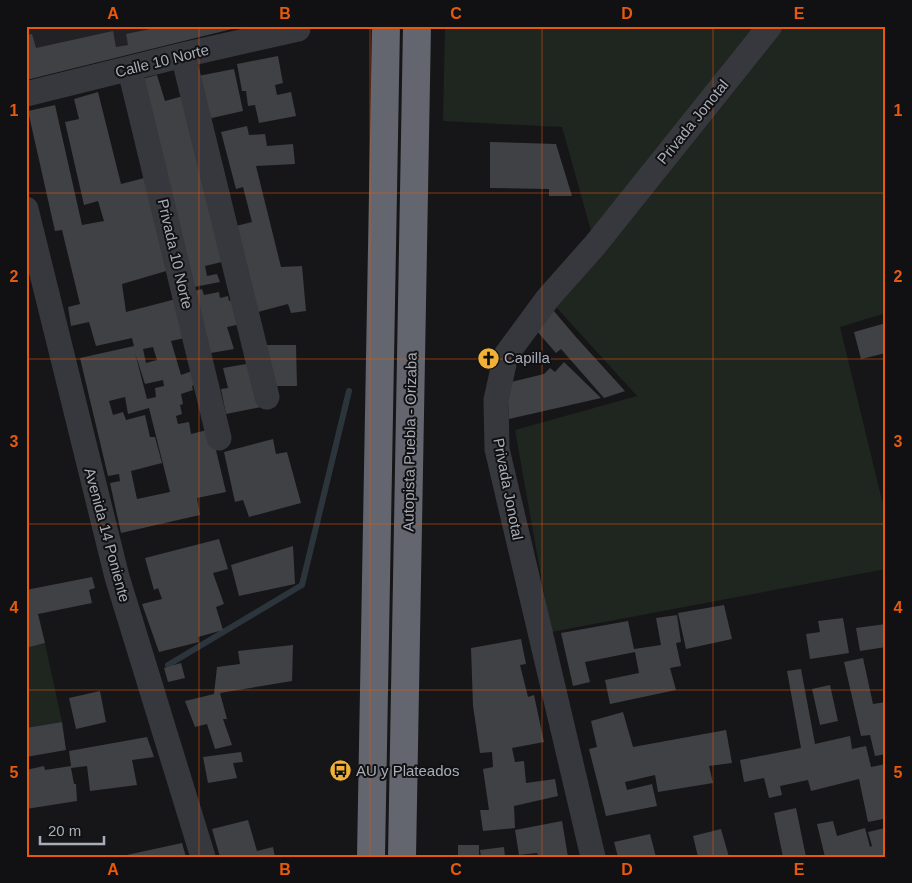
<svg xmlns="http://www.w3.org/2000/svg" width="912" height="883" font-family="Helvetica,sans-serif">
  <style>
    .built { fill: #222225 }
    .green { fill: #1e261f }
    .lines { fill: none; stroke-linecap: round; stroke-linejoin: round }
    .stream { stroke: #2c353c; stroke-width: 6 }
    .building { fill: #404145; fill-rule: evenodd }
    .minor { stroke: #37383d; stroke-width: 25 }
    .motorway { stroke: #63666e; stroke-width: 28 }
    .grid { fill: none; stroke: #e8590c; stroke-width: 1; stroke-opacity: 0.55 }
    .labels { text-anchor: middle; stroke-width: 4; stroke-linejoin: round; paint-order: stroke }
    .street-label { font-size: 15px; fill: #a8adb8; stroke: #111113 }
    .poi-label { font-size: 15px; fill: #a8adb8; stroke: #111113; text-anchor: start }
    .neatline { fill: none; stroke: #e8590c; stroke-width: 2 }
    .grid-label { font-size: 16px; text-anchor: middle; font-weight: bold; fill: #e8590c }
  </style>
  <rect width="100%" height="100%" fill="#161618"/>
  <path class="built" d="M26,26h217l-217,54z"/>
  <path class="green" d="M445,26h441v287l-46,14 46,190v52l-335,63 -36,-202 122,-34 -89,-98 47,-53 -33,-118 -119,-6z
    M45,643l17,79 -36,6v-80z"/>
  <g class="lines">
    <path class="stream" d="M168,665l134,-80 47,-194"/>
  </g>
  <path class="building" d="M164,26h68v3l-206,51v-45l6,-1 4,14 77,-17 3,16 12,-2 -2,-11z
    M278,56l5,27 -8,2 2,10 14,-3 5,24 -37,7 -4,-18 -7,1 -2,-15h-4l-5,-27z
    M234,69l9,42 -40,9 -10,-43z
    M157,75l8,26 22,-6 39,166 -21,5 2,10 10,-2 3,8 -31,6 -51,-208z
    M98,92l23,92 27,-7 25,92 -51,15 4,28 50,-13 9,39 -14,3 10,34 11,-4 4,13 -4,2 1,4 -12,4 2,10 -3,1 2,9 -6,2 2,8 11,-2 2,12 20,-5 15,63 -29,6 3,17 -79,18 -11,-50 10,-2 -1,-7 -11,2 -28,-118 54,-12 -2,-8 -36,8 -7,-24 -18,4 -3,-19 12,-3 -18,-74 -7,1 -27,-120 27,-6 27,120 22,-4 -6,-20 -14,4 -19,-83 14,-3 -5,-20zM153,347l4,13 -11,3 -3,-14zM135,353l10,31 18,-4 1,6 -9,2 1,9 -9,2zM125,397l3,17 21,-6 21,84 -33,7 -6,-28 31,-8 -7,-26h-5l-5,-22 -19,5 -3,-8 -10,3 -4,-14z
    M247,126l2,9 16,-1 2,12 26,-2 2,20 -39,2 25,101 21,-1 4,45 -15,2 -3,-9 -38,10 -14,-88 16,-4 -9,-35 -7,2 -15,-57z
    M490,142l66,2 16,52h-23v-7l-59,-1z
    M202,289l2,6 15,-3 1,6 8,-2 1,5 6,-2 6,25 -14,3 7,22 -29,5 -15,-62z
    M553,310l22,26 50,55 -21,7 -43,-49 -5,4 -21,-24z
    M886,323v30l-25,6 -7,-27z
    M266,345h30l1,41h-29z
    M564,362l37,36 -92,21 -2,-36 37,-9 6,-6 5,4z
    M252,363l9,44 -35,7 -5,-25 7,-1 -5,-20z
    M273,439l3,15 11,-2 14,51 -52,14 -6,-17 -8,2 -11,-50z
    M219,539l9,30 -15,4 11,31 -8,3 7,23 -25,7 1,5 -40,10 -17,-48 20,-5 -4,-11 -4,2 -9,-32z
    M293,546l2,38 -56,12 -8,-31z
    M92,577l3,11 -6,2 3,13 -54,11 7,29 -19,5v-58z
    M724,605l8,34 -46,10 -8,-36z
    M677,615l4,27 -5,1 5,23 -11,2 6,22 -66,14 -5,-24 34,-7 -4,-21 -50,10 5,20 -17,4 -12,-53 67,-12 6,28 27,-4 -5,-27z
    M843,618l6,35 -39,6 -4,-25 14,-2 -2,-11z
    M886,624v23l-26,4 -4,-23z
    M521,639l5,25 -6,1 8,32 6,-2 10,47 -32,6 3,14 9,-1 2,22 29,-4 3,17 -44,10 1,22 -32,3 -3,-21h9l-6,-41 10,-2 -1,-15 -12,1 -7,-47 -2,-58z
    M293,645l-1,36 -72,12 7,26h-4l9,26 -17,4 -8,-25 -12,3 -10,-26 29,-7 3,-27 23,-3 -2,-13z
    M863,658l10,46 13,-2v52l-11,2 -5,-21 -9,1 -17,-74z
    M181,663l4,15 -17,4 -4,-14z
    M801,669l14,75 35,-8 2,13 14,-3 5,21 15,-3v57l-3,-2 -15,3 -9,-43 -48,12 -3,-11 -28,6 2,9 -13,3 -5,-20 -20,4 -4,-22 61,-12 -14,-77z
    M830,685l8,36 -18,4 -8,-36z
    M100,691l6,31 -30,7 -7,-31z
    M623,712l10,35 93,-17 6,33 -23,3 4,17 -55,9 -3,-17 -30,7 2,8 25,-6 5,22 -51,10 -17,-67 8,-2 -6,-26z
    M62,722l4,28 -40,7v-29z
    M147,737l7,20 -22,3 5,25 -47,6 -3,-25 -16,2 3,16h2l1,17 -51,8v-39l18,-4 1,4 26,-4 -2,-15z
    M241,752l2,10 -10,1 4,15 -29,5 -5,-26z
    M796,808l10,49h-23l-9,-44z
    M248,820l9,31 16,-4 2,10h-55l-8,-28z
    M562,821l6,36h-29l-2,-4 -18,2 -4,-25z
    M833,821l4,15 28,-8 5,19 2,-1 -4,-14 17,-4 1,29h-61l-8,-33z
    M721,829l8,28h-31l-5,-21z
    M650,834l6,23h-38l-4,-15z
    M182,843l4,14h-64v-1z
    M458,845h21v12h-21z
    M504,847l1,10h-24l-1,-7z"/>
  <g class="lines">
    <path class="minor" d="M183,55l84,342
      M130,70l89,368
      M26,94l157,-39 115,-26
      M26,209l91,368 86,280
      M593,857l-96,-408 -1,-49 10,-45 42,-57 47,-53 175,-219"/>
    <path class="motorway" d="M371,857l15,-831
      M402,857l15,-831"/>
  </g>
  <path class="grid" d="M199,26v831M370,26v831M542,26v831M713,26v831M26,193h860M26,359h860M26,524h860M26,690h860"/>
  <defs>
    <symbol id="church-disc" viewBox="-11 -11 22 22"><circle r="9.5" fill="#f2b134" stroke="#111113"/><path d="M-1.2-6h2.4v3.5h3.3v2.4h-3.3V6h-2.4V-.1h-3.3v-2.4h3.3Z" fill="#111"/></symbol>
    <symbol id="bus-disc" viewBox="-11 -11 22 22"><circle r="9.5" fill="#f2b134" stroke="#111113"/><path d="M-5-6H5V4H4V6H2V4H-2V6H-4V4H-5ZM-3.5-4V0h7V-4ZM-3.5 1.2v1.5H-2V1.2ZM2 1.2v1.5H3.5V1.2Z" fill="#111"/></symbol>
  </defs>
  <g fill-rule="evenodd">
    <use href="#church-disc" x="476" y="346" width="25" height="25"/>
    <use href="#bus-disc" x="328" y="758" width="25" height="25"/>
  </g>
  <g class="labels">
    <g class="street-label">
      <text transform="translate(162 61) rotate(-14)" y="5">Calle 10 Norte</text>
      <text transform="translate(693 122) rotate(-51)" y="5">Privada Jonotal</text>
      <text transform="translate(175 254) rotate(77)" y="5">Privada 10 Norte</text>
      <text transform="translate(410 442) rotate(-89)" y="5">Autopista Puebla - Orizaba</text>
      <text transform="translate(508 489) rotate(79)" y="5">Privada Jonotal</text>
      <text transform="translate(107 535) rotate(75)" y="5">Avenida 14 Poniente</text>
    </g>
    <g class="poi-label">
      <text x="504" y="363">Capilla</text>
      <text x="356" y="776">AU y Plateados</text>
    </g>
  </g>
  <rect width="912" height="883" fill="none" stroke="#111113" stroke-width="55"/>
  <path d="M40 836v8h64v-8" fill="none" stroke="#a8adb8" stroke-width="2.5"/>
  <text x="48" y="836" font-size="15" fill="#a8adb8" stroke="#111113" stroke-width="4" paint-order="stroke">20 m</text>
  <rect x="28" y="28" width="856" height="828" class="neatline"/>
  <g class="grid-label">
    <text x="113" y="19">A</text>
    <text x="285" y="19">B</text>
    <text x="456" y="19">C</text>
    <text x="627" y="19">D</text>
    <text x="799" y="19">E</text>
    <text x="14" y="116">1</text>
    <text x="898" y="116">1</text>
    <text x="14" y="282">2</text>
    <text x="898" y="282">2</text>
    <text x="14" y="447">3</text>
    <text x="898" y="447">3</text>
    <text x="14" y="613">4</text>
    <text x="898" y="613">4</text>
    <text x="14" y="778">5</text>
    <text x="898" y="778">5</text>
    <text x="113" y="875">A</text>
    <text x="285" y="875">B</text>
    <text x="456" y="875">C</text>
    <text x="627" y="875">D</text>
    <text x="799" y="875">E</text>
  </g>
</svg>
